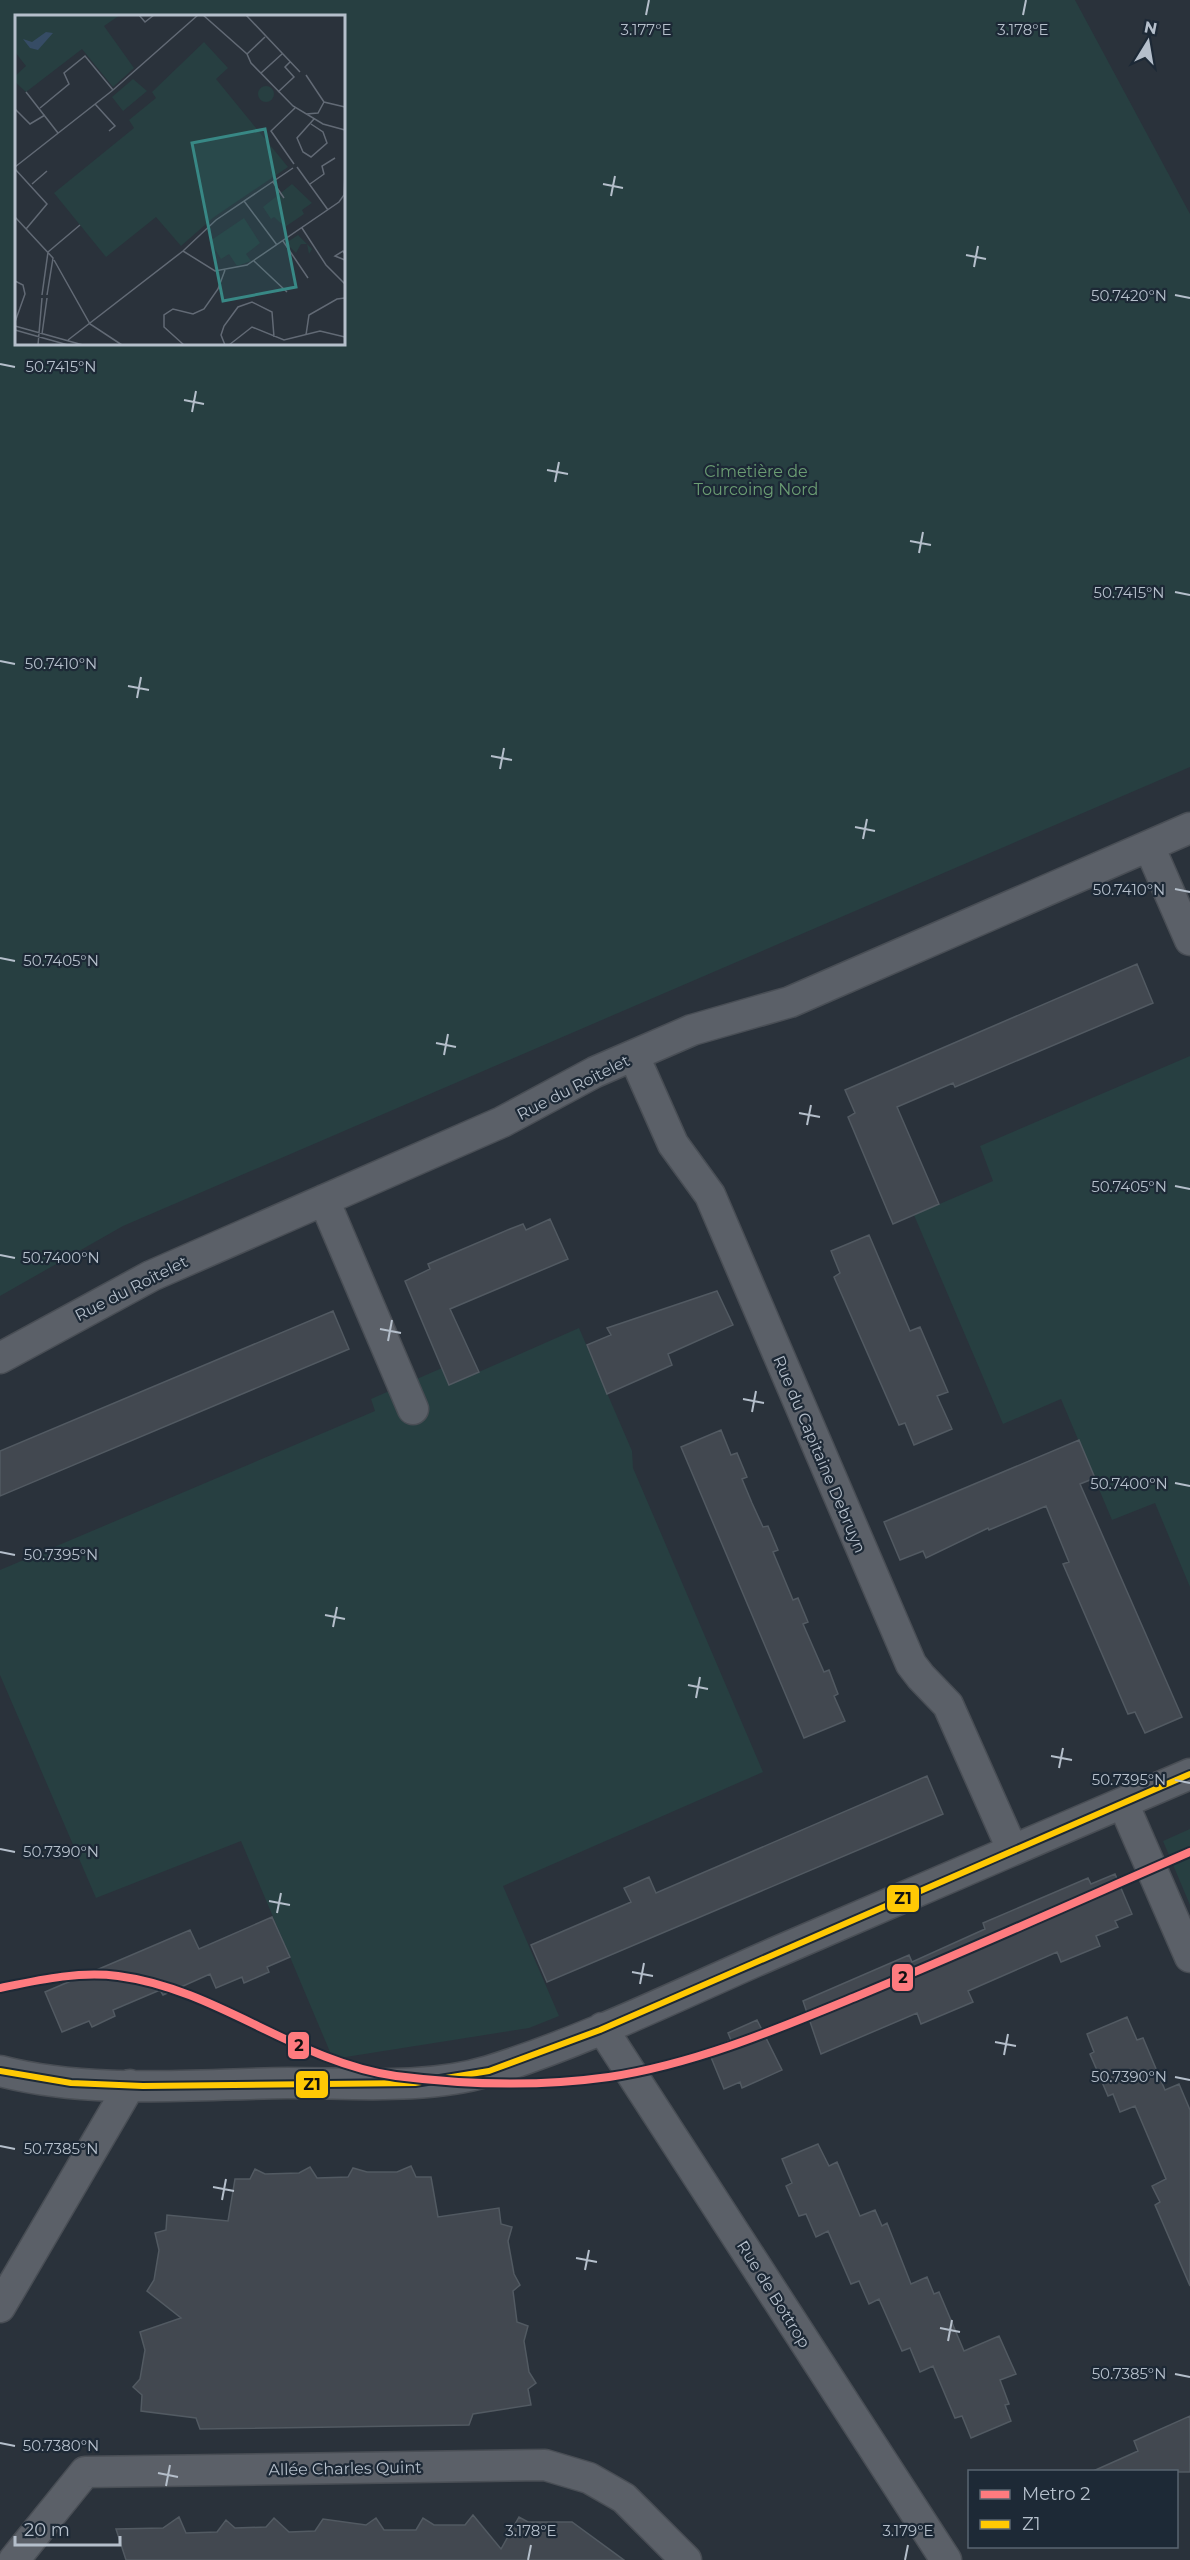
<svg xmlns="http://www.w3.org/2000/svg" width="1190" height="2560" font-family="Montserrat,sans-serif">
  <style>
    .green { fill: #273f41; fill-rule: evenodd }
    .building { fill: #424850; stroke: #525a62; stroke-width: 1.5 }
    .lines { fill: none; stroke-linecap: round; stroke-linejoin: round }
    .street-casing { stroke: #494e55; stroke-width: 33 }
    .street { stroke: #5b6068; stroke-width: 30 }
    .bus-1-casing { stroke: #1d2936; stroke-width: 10 }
    .bus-1 { stroke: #ffc904; stroke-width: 6 }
    .metro-1-casing { stroke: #1d2936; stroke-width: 12 }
    .metro-1 { stroke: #fe7b7f; stroke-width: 8 }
    .ticks { fill: none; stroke: #b5bfcb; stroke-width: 2 }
    .labels { text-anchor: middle; stroke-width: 4.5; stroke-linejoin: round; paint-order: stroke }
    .park-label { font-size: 16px; fill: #6b9d73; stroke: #1d2936 }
    .street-label { font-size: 16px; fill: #b5bfcb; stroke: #1d2936 }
    .inset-road { fill: none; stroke: #626a75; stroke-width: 1.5 }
    .view { fill: #388885; fill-opacity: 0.15; stroke: #388885; stroke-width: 3 }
    .inset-edge { fill: none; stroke: #b5bfcb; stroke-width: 3 }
    .ticks-label { font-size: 15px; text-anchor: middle; fill: #b5bfcb; stroke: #1d2936; stroke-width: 4.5; stroke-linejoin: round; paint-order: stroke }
    .line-badge { stroke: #1d2936; stroke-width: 2 }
    .pale-badge-label { font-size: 16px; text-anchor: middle; font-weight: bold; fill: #111 }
  </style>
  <rect width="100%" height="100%" fill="#2a323b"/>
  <path class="green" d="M0,0h1075l115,214v553l-1067,459 -123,70zM344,16v328h-328v-328z
    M1190,1056v531l-35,-84 -43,17 -51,-121 -58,25 -89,-209 79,-34 -13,-35z
    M579,1328l53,123 1,17 130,304 -260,114 56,130 -30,12 -196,31 -92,-218 -145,57 -96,-223v-105l375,-159 -4,-12 71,-31 7,17z
    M1190,1829v76l-27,-64z"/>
  <path class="building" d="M1137,964l16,39 -198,84 -2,-4 -56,24 42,97 -46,20 -45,-107 7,-4 -10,-23z
    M550,1219l18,40 -118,50 29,63 -30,13 -44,-104 25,-12 -2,-5 82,-35 13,-5 3,6z
    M869,1235l41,96 10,-4 28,65 -11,4 15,33 -38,16 -9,-22 -6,2 -65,-148 6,-4 -9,-22z
    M717,1291l16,34 -65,29 4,11 -65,29 -20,-49 24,-10 -4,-7z
    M333,1311l16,38 -349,147v-45z
    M721,1430l10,25 6,-2 10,24 -5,2 10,24 11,24 5,-1 10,24 -5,2 20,48 5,-2 10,24 -5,2 21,48 5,-2 9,24 -4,2 11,25 -41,17 -123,-291z
    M1079,1440l16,38 -15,6 102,233 -37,16 -10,-21 -7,2 -65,-150 6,-2 -23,-56 -57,24 -1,-2 -62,30 -3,-7 -23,9 -16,-38z
    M927,1776l16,38 -396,168 -16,-37 100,-43 -7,-14 25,-11 7,16z
    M1115,1874l17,40 -17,7 3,6 -22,9 4,10 -39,16 -4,-10 -89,39 5,11 -52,22 -4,-11 -96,41 -18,-53 106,-46 3,7 73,-33 -2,-6 105,-45 3,6z
    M272,1917l18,40 -23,10 2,5 -25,11 -2,-6 -26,11 -6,-14 -47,21 -3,-5 -47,20 2,6 -23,11 -3,-6 -27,11 -17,-40 145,-62 9,19z
    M1127,2017l10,23 6,-2 22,52 14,-6 11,26v176l-35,-81 5,-3 -8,-16 14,-7 -31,-73 -15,6 -7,-18 -5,2 -18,-42 4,-2 -7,-18z
    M757,2020l25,50 -40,18 -2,-6 -16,7 -16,-39 23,-10 -3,-7z
    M818,2144l11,22 8,-4 23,54 15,-6 7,16 5,-3 24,61 16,-7 7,17 5,-2 25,59 35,-15 17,38 -16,6 9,24 -4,1 6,16 -40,17 -9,-22 -7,2 -22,-52 -13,6 -10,-24 -8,3 -23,-52 -10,5 -10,-23 -8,3 -23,-53 -12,6 -10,-23 -7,2 -13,-30 6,-3 -10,-24z
    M411,2166l5,11h15l7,40 61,-9 2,16 11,3 -4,14 6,33 6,11 -7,6 4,31 11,4 -4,15 5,31 7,11 -8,6 3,16 -58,9 -4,11 -269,4 -4,-11 -55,-7 1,-16 -9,-8 7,-8 5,-29 -5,-18 41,-14 -34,-27 7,-11 5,-30 -4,-17 11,-3 1,-15 61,6 7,-42h15l5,-10 10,5 34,-1 11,-6 7,11 31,-1 5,-9 14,4h30z
    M1190,2416v56h-99l47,-21 -4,-10z
    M473,2515l28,34 18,-32 9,5h44l52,38h-498l-10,-31 47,-1 16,-11 7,16 31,-1 9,-12 9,8 31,-1 8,-9 15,14 26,-1 8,-12 43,6 10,-7 8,12h32l7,-12 11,7h31z"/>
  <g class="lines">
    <defs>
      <path id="street" d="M1149,846l41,94
        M634,1056l39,88 37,51 201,469 10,13 27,28 64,144
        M324,1200l89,209
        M0,1358l151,-82 351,-154 93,-50 97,-42 98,-28 400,-174
        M1123,1803l67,154
        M602,2028l344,532
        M0,2071c92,24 194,13 288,12 65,0 138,7 201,-12 100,-31 195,-79 290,-120 137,-60 274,-118 411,-177
        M0,2307l130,-222
        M14,2560l71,-88 460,-7 44,13 35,20 62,62"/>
    </defs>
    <use href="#street" class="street-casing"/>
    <use href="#street" class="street"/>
    <defs>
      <path id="bus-1" d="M0,2071l71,12 72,3 272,-3 74,-12 111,-41 590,-256"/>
    </defs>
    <use href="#bus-1" class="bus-1-casing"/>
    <use href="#bus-1" class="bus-1"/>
    <defs>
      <path id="metro-1" d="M0,1988c39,-8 78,-17 118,-12 100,13 178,86 278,100 71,9 142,11 213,1 87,-13 171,-49 251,-82 111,-46 220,-95 330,-143"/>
    </defs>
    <use href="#metro-1" class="metro-1-casing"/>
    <use href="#metro-1" class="metro-1"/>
  </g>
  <path class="ticks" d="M646,15l3,-15M1023,15l3,-15M603,184l20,4M611,196l4,-20M966,255l20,4M974,267l4,-21M1175,295l15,3M0,364l15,3M184,400l20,4M192,412l4,-21M547,470l21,4M555,482l4,-20M910,541l21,4M919,553l4,-21M1175,592l15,3M0,661l15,3M128,686l21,4M137,698l4,-21M491,756l21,4M500,769l4,-21M855,827l20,4M863,839l4,-20M1175,889l15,3M0,958l15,3M436,1043l20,4M444,1055l4,-21M799,1113l21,4M807,1125l4,-20M1175,1186l15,3M0,1255l15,3M380,1329l21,4M388,1341l4,-21M743,1399l21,4M752,1412l4,-21M1175,1483l15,3M0,1552l15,3M325,1615l20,4M333,1627l4,-20M688,1685l20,4M696,1698l4,-21M1051,1756l21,4M1059,1768l4,-20M1175,1780l15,3M0,1849l15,3M269,1901l21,4M277,1913l4,-20M632,1972l21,4M640,1984l4,-21M995,2042l21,4M1004,2055l4,-21M1175,2077l15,3M0,2146l15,3M213,2187l21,4M222,2200l4,-21M576,2258l21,4M585,2270l4,-20M940,2328l20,4M948,2341l4,-21M1175,2374l15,3M0,2443l15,3M158,2473l20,4M166,2486l4,-21M528,2560l3,-15M905,2560l3,-15"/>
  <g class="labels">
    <g class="park-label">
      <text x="756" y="477">Cimetière de<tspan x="756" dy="18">Tourcoing Nord</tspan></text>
    </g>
    <g class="street-label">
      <text transform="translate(573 1087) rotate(-27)" y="6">Rue du Roitelet</text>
      <text transform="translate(131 1288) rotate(-27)" y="6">Rue du Roitelet</text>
      <text transform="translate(820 1454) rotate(67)" y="6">Rue du Capitaine Debruyn</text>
      <text transform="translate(774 2294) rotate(58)" y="6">Rue de Bottrop</text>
      <text transform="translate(345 2468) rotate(-1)" y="6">Allée Charles Quint</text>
    </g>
  </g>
  <g transform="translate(15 15)">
    <rect width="330" height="330" fill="#2a323b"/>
    <path d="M0,0h105l-16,11 30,42 -21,19 -31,-38 -56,43 -11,-10v-6l11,-10 -11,-14zM189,27l24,26 -12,11 72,88 -74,50 -33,29 -25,-29 -50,40 -52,-64 80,-65 -5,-8 27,-22 -4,-6zM118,64l14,12 -24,20 -11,-14zM243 79a8 8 0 1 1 16 0a8 8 0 1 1-16 0ZM277,169l20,19 -10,7 2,4 -19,13 -11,-10 -3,2 -8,-12zM229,203l16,25 -14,11 5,7 -14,5 -8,-12 -8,5 -11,-18zM283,220l14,14 -3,5 -2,-10h-6l-5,9 -10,-10z" fill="#273f41"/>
    <path d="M31,17l7,1 -15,17 -8,-2 -7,-9 9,3z" fill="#364c65"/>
    <path class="inset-road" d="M124,0l6,7 9,-7M188,0l44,39 4,9 42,43 30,18 22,6M231,0l54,57M232,39l18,-17M246,58l21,-19M291,60l18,27 21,5M11,77l32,41M263,77l16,-15 -9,-10 5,-5M80,89l20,22 -6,5M25,93l29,-24 -5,-11 21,-17 28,34M0,94l15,15 15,-9M291,99l12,-1 6,-11M296,109l12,8 4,11 -16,14 -8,-5 -6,-14 17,-19M279,149l-23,-33 24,-23M0,152l98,-77 85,-75M282,152l31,43M0,154l32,35 -21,25M258,167l11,16M17,169l15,-13M295,169l14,-10 -2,-8 13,-8M229,186l33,44M0,202l38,41 -6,37M287,213l24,37 19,19M268,226l25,37M168,236l32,20 32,-6 92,-63 5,-7 1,-22M33,237l32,-27M330,239l-2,-3 -8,5 10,4M39,245l36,64 32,21M239,246l33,31M0,266l8,4 2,9 -10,28M27,280l6,-43M0,311l68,19M0,315l53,15M27,319l5,-36M291,320l3,-20 28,-16 8,-1M53,325l115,-89 33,-31 77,-52M23,330l4,-47M169,330l-20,-18v-12l9,-6 20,5 11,-5 14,-20 7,-19M210,330l-4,-10 3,-9 14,-19 14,-5 20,10 2,25M214,330l23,-18 32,13 36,-9 25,6"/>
    <path class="view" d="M250,114l31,158 -73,14 -31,-158z"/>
    <rect width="330" height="330" class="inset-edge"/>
  </g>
  <g class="ticks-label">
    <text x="646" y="35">3.177°E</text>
    <text x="1023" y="35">3.178°E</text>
    <text x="1129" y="301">50.7420°N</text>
    <text x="61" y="372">50.7415°N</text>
    <text x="1129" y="598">50.7415°N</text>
    <text x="61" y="669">50.7410°N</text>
    <text x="1129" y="895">50.7410°N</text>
    <text x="61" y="966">50.7405°N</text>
    <text x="1129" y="1192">50.7405°N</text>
    <text x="61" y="1263">50.7400°N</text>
    <text x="1129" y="1489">50.7400°N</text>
    <text x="61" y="1560">50.7395°N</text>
    <text x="1129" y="1785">50.7395°N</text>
    <text x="61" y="1857">50.7390°N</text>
    <text x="1129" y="2082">50.7390°N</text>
    <text x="61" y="2154">50.7385°N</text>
    <text x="1129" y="2379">50.7385°N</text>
    <text x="61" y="2451">50.7380°N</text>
    <text x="531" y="2536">3.178°E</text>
    <text x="908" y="2536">3.179°E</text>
  </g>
  <g class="line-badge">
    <rect x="886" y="1884" width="34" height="29" rx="6" fill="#ffc904"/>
    <rect x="891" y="1963" width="23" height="29" rx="6" fill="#fe7b7f"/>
    <rect x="287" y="2031" width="23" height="29" rx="6" fill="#fe7b7f"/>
    <rect x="295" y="2070" width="34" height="29" rx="6" fill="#ffc904"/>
  </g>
  <g class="pale-badge-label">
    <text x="903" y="1904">Z1</text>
    <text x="903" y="1983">2</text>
    <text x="299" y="2051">2</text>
    <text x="312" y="2090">Z1</text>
  </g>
  <rect x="968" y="2470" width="210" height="78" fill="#1d2936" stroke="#5a6572" stroke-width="1.5"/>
  <rect x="980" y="2490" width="30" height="9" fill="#fe7b7f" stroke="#5a6572" stroke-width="1.5"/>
  <text x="1022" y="2500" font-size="18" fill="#b5bfcb">Metro 2</text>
  <rect x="980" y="2520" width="30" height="9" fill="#ffc904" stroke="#5a6572" stroke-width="1.5"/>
  <text x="1022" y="2530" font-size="18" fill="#b5bfcb">Z1</text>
  <g transform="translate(1148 42) rotate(11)" stroke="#1d2936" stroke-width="4.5" paint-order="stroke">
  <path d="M0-4.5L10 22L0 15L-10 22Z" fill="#b5bfcb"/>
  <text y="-9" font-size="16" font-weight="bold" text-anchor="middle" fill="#b5bfcb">N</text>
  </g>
  <path d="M15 2536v9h105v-9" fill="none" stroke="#b5bfcb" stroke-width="3"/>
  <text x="24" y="2536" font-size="18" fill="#b5bfcb" stroke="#1d2936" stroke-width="4.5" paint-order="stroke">20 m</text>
</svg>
